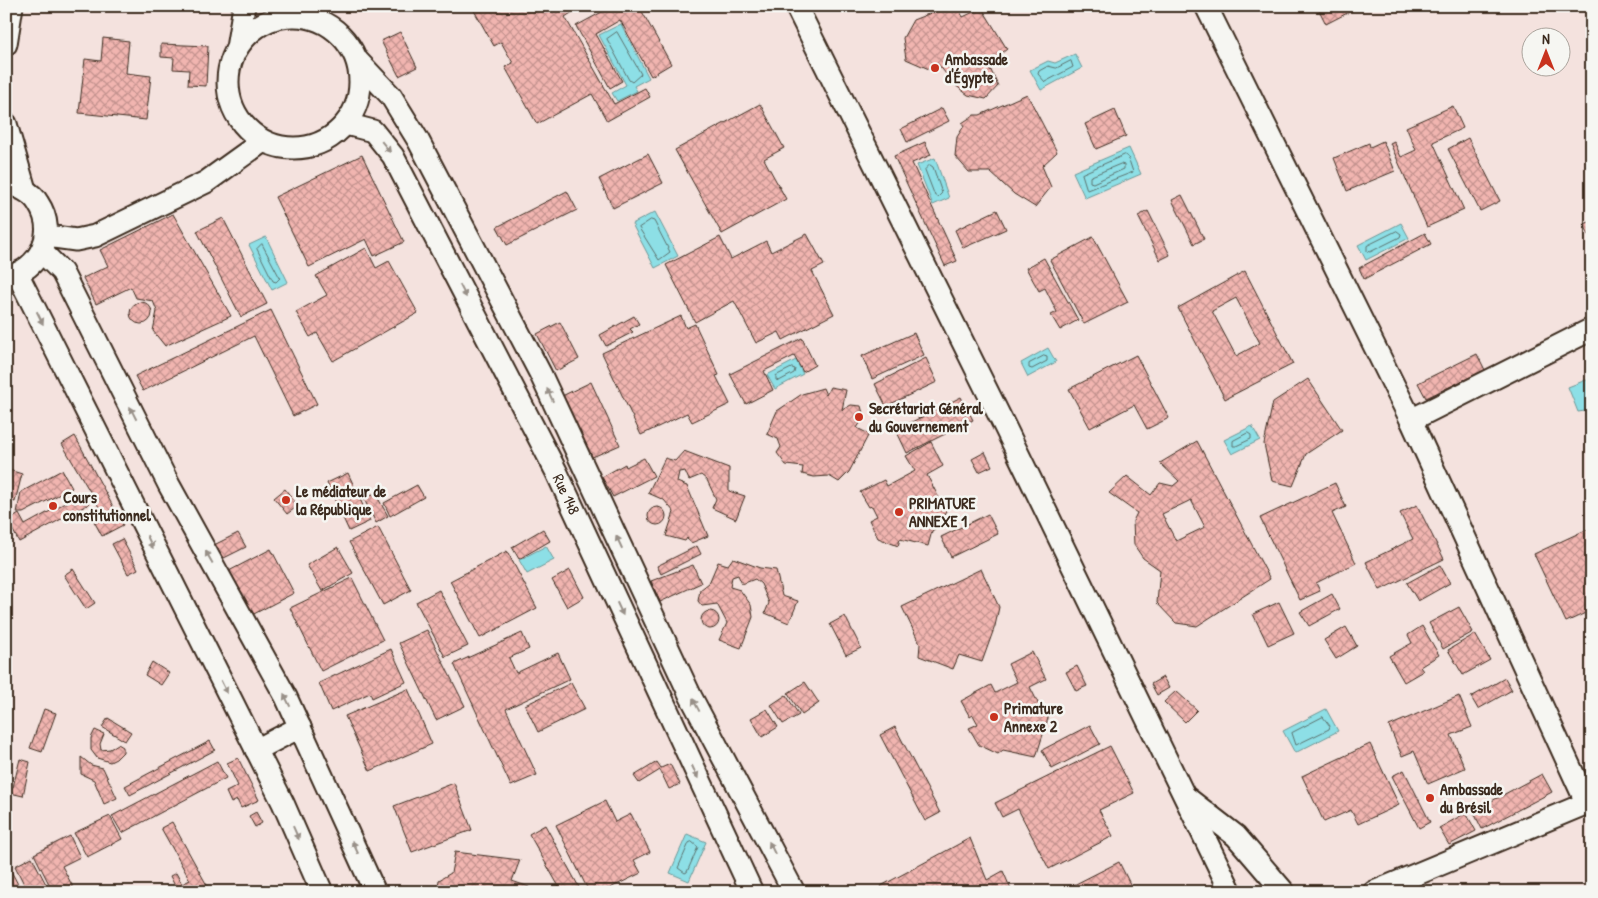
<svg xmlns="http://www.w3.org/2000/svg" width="1598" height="898" font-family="'Patrick Hand',sans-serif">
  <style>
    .water { fill: #8ddfe6; stroke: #6c9796 }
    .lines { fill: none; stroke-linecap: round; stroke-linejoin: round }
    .shore { stroke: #5c726e; stroke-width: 1 }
    .building { fill: url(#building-cross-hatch); stroke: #3b2a1e; fill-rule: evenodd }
    .minor-casing { stroke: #3b2a1e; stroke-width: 25 }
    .minor { stroke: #f6f6f2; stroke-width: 21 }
    .oneway { fill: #989088 }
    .poi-dot { fill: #c8321e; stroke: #f6f6f2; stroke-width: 2 }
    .labels { text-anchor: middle; stroke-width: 5; stroke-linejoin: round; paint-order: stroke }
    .poi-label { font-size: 16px; font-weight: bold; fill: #3b2a1e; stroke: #f6f6f2; text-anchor: start }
    .street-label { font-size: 16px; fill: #3b2a1e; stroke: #f6f6f2 }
  </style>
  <defs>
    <pattern id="building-cross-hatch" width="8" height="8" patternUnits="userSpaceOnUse" patternTransform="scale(1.25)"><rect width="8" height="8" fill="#f1b5b0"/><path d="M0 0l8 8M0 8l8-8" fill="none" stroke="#c4938f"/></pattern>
  </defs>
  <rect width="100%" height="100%" fill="#f4e2de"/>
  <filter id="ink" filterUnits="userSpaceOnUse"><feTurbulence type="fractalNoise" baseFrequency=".02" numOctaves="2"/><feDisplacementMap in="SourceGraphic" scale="10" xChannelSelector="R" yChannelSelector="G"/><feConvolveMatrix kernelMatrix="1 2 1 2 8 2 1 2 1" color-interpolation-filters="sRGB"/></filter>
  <g filter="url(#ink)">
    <path class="water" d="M621,24l28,54 -15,8 3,5 -20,10 -5,-8 14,-8 -27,-50z
      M1075,54l7,14 -41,22 -11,-20 18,-9 7,2z
      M1129,148l12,26 -56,24 -12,-26z
      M935,158l14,40 -16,7 -16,-40z
      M655,212l23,44 -23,12 -23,-44z
      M1401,223l8,15 -43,22 -8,-15z
      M266,237l22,45 -16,8 -23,-45z
      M1048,348l8,14 -28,15 -7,-14z
      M796,360l7,14 -28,15 -8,-14z
      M1586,380l6,2v28l-14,2 -10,-25z
      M1252,426l8,14 -28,14 -8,-14z
      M546,546l8,14 -27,14 -8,-14z
      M1326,709l12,22 -43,22 -12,-22z
      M687,834l19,8 -17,39 -19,-8z"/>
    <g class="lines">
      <path class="shore" d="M617,32l24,42 -9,8 -3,-2 -22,-41z
        M1071,61l2,6 -28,15 -7,-8 1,-3 9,-5 8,2z
        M1125,155l3,2 5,15 -46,18 -5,-16z
        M1121,164l3,1v4l-31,14 -3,-1v-5z
        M930,165l3,2 9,26 -4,4 -3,-1 -10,-26z
        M651,220l3,1 16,31 -11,8 -20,-32z
        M1397,231l4,3 -1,3 -30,15 -3,-1v-5z
        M262,244l18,34 -4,4 -3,-1 -16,-32z
        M1044,356l3,1v4l-15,8 -3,-1v-4z
        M792,368l3,1 -1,4 -15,8 -3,-1v-4z
        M1248,433l3,2v4l-15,7h-3v-5z
        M1323,717l7,9 -1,3 -33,16 -4,-12z
        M692,842l6,5 -11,25 -2,1 -7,-5 11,-25z"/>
    </g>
    <path class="building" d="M578,6l1,2 -14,9 49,87 31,-16 5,9 -43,24 -15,-27 -55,30 -32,-57 8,-4 -12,-21 -7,4 -22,-39z
      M613,6h26l32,58 -20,12 -31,-56 -24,14 26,47 -12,7 -34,-62z
      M949,6h8l6,11 19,-9 25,41 -19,15 10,22 -12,13 -18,-4 -13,-10 -17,-21 -9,5 -23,-10 -3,-21 10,-18z
      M1317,6h44l-35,18z
      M400,32l17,35 -18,9 -18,-35z
      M103,38l26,3 -3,32 25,3 -5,44 -67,-7 6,-54 16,2z
      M161,44l47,2 -2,40 -18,-1 1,-15 -16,-1 1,-11 -13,-1z
      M1027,94l30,58 -15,14 9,21 -16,20 -21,-13 -24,-22h-21l-14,-16 2,-19 7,-11 -2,-3 12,-8h6z
      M760,104l24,44 -20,11 22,40 -64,35 -47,-84z
      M1453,106l10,22 -30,14 31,68 -37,17 -37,-84 4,-2 7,16 15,-7 -10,-23z
      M942,108l7,13 -42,21 -6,-13z
      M1115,110l11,26 -30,13 -11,-25z
      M1468,138l32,63 -20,10 -32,-62z
      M1383,141l12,30 -48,20 -13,-33 35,-15 1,4z
      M925,142l6,13 -19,8 45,98 -12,5 -51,-110z
      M648,154l15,29 -50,25 -14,-29z
      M362,155l42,87 -30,14 -8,-17 -57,28 -34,-70z
      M567,191l10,19 -70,35 -10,-18z
      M1182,195l22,44 -10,5 -22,-44z
      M997,210l9,19 -43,19 -8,-18z
      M1148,211l22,44 -10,5 -22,-44z
      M173,214l58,102 -66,30 -12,-15 4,-20 -4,-10 -17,-3 -5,-11 -35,17 -13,-26 25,-12 -8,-16z
      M223,218l44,86 -26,13 -44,-86z
      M1592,221v21l-8,-18z
      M1425,233l6,11 -67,35 -5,-11z
      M807,234l17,31 -12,6 22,43 -51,26 -4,-8 -23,11 -22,-42 -39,21 -29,-57 54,-28 11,22 35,-18 5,11z
      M1093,237l35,65 -44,22 -34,-64z
      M366,248l10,20 13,-7 29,52 -85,48 -16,-28 -7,4 -14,-25 31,-17 -11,-19z
      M1044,258l34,62 -18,10 -9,-15 6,-3 -12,-24 -6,3 -13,-23z
      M1245,271l48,93 -68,35 -47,-91zM1236,298l24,45 -24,13 -24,-45z
      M130 313a11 11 0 1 1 22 0a11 11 0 1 1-22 0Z
      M271,310l46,94 -24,12 -39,-80 -111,55 -8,-15z
      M634,316l5,8 -9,5 3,3 -27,14 -6,-11z
      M681,316l5,12 9,-4 24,51 -3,1 14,28 -38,18 -5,-9 -46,22 -39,-82z
      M560,322l19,37 -23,12 -19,-37z
      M914,333l10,22 -52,24 -10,-23z
      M802,338l13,27 -12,7 -9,-16 -30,15 9,19 -27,14 -16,-30z
      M1477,354l8,16 -59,28 -8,-15z
      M1136,355l33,63 -22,11 -13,-24 -44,23 -21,-39z
      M926,358l11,24 -51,24 -11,-22z
      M1308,379l34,51 -36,24 -13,32 -21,-5 -8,-37 9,-42z
      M591,382l29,63 -32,14 -28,-62z
      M830,387l16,3 -4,20 9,-5 10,1 3,11 -7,11 12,6 -20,38 -10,10 -10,-6 -15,1 -12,-3 1,-7 -17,-2 -9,-12 4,-6 -3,-8 -11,-5 10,-23 25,-17 21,-6 3,7z
      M961,397l12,23 -66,33 -11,-23z
      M75,436l48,89 -21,11 -13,-24 10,-5 -37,-63z
      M1197,441l73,138 -73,47 -21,-3 -19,-20 3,-33 -17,-12 -9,-13 -1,-24 4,-8 -28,-20 18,-17 24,19 9,-12 13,3 6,-5 -19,-18zM1191,500l14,27 -29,14 -14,-27z
      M931,442l12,24 -16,9 12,23 9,9 -11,20 -5,4 -4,15 -28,-7 -2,7 -20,-8 -9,-18 8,-4 -5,-10 -3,1 -9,-15 24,-12 3,6 28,-15 -9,-15z
      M684,451l45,17v23l16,5 -9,23 -24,-11 4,-9 -9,-19 -6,-5 -12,5 -4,-9 -6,1 -2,10 10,4 21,50 -17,7 -4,-5 -2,3 -19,-5 8,-24 -10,-12 -16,-7 17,-35 10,3z
      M985,452l7,14 -13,6 -7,-13z
      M644,458l10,18 -41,21 -11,-20 23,-13 1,3z
      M6,469l16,5 -7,28 -9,-3z
      M62,470l10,18 -49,25h-6l4,-21z
      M348,473l22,48 -21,10 -22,-48z
      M1335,483l11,24 -14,6 24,50 -40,20 4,8 -20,9 -40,-82z
      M417,485l7,12 -34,19 -6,-13z
      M285,489l13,17 -11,8 -13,-16z
      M83,493l6,11 -70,38 -11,-21 11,-7 6,11z
      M375,493l13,23 -12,7 -12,-24z
      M1417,505l27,54 -64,31 -14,-28 47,-23 -13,-26z
      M648 516a9 9 0 1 1 18 0a9 9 0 1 1-18 0Z
      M988,514l10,20 -47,23 -10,-20z
      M378,527l33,63 -28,15 -34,-63z
      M1592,527v83l-26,12 -32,-68z
      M543,529l7,12 -31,18 -7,-12z
      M238,533l8,14 -24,12 -8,-14z
      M122,539l16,30 -10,5 -16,-30z
      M697,546l4,8 -40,20 -4,-8z
      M338,547l15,26 -31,18 -15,-26z
      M271,549l23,44 -44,23 -23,-44z
      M507,551l30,57 -57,30 -30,-57z
      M733,558l27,10 16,2 6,26 16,5 -9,22 -24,-10 4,-10 -8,-19 -6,-5 -13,5 -4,-9 -6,2 -2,10 10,3 11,15 2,12 -12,31 -22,-8 8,-17 -10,-19 -15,2 -4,-5 2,-11 9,-7 9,-21 10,3z
      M693,565l8,18 -41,19 -9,-21z
      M1440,565l10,18 -32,18 -11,-18z
      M73,569l22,34 -9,6 -22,-34z
      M981,569l18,38 -4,19 -13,36 -23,-7 -6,14 -34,-13 1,-12 -18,-37z
      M570,570l14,27 -17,10 -15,-27z
      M352,578l31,62 -62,31 -31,-63z
      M439,590l29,56 -23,11 -29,-55z
      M1332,594l8,15 -31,17 -9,-14z
      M1279,602l15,31 -26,12 -15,-31z
      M1459,607l14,25 -30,17 -14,-26z
      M701 620a9 9 0 1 1 18 0a9 9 0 1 1-18 0Z
      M845,616l16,32 -15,7 -16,-31z
      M1422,626l17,29 -19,12 3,4 -19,11 -15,-26 23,-13 -4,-8z
      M1346,627l11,19 -21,13 -12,-19z
      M427,630l38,76 -29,14 -37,-77z
      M522,633l7,16 -20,9 7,15 42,-20 12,26 -64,30 31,66 -26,11 -57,-122z
      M1475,634l15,26 -27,15 -15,-25z
      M391,649l15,33 -34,16 -2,-5 -39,18 -12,-28z
      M1032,652l14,27 -16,8 12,24 7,4 -13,42 -33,-7 -5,4 -19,-9 -10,-17 9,-4 -5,-9 -3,2 -9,-16 30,-16 4,8 22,-11 -9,-18z
      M152,662l17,11 -8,12 -16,-10z
      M1077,666l10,20 -11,5 -10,-19z
      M1163,677l6,11 -12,7 -6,-11z
      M1505,678l7,12 -34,19 -7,-12z
      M805,682l14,21 -17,12 -14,-22z
      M571,683l14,26 -47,23 -13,-27z
      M408,689l24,55 -62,27 -25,-55z
      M1176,691l21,19 -12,12 -21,-20z
      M786,695l13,20 -16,9 -12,-19z
      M1459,696l13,31 -21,8 14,33 -37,16 -14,-33 -12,5 -13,-30z
      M44,709l12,4 -14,39 -12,-4z
      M767,709l11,18 -16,10 -11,-19z
      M108,718l23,14 -6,9 -23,-14z
      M1090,725l10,19 -48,25 -10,-19z
      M895,727l45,86 -15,8 -45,-86z
      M95,730l9,4 -4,10 1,6 9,-1 8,-5 5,3v5l-7,7 -6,3 -13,-4 -6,-8v-12z
      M210,741l5,9 -85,45 -5,-9z
      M1370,744l29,61 -41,19 -7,-14 -27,12 -22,-46z
      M1110,746l24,47 -35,17 14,26 -64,33 -31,-60 -16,8 -7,-14z
      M81,757l10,8 12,3 14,30 -13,6 -10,-24 -13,-6z
      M238,758l21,42 -18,8 -4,-8 -6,3 -5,-11 12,-6 -11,-23z
      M20,759l10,3 -7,34 -17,-4v-7l7,2z
      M217,761l9,17 -104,55 -10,-17z
      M657,762l4,6 9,-4 10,20 -11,5 -9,-19 -21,13 -5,-7z
      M1404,770l26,52 -11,6 -27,-52z
      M1542,774l10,18 -70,37 -9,-18z
      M454,783l18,47 -60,22 -18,-46z
      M605,801l10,21 16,-8 19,38 -16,8 7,13 -39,19h-13l-33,-67z
      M256,812l6,11 -7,4 -6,-11z
      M1466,813l10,18 -27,14 -10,-17z
      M110,816l12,23 -35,18 -13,-24z
      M172,822l37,67 -6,3h-25l-8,-16 6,-3 6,11 8,-4 -29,-52z
      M545,825l34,62 -10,5h-7l-33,-58z
      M70,836l10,21 -18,9 12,23 -6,3h-15l-19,-38z
      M970,838l17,42 16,-9 9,21h-127l-4,-6z
      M455,852l65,8 -8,21 17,6 1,5h-93l2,-12 12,-7z
      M32,857l18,35h-22l-13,-26z
      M1119,862l15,30h-74z
      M11,871l11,21h-13l-3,-6v-12z"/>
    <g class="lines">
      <defs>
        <g id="minor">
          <path d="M796,6l209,421 226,465"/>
          <path d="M1206,6l205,414 176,384"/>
          <circle cx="294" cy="82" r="66"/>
          <path d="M6,44l6,-38"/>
          <path d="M237,48l7,-42"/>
          <path d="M357,60l34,36 27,44 122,233 151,324 103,195"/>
          <path d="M6,124l19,66"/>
          <path id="s1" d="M346,124l27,7 20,25 163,315 196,421"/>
          <path d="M6,183c12,4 25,8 32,20 20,30 2,67 -32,74"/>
          <path d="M47,236l29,4 19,-4 111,-54 57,-41"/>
          <path d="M42,252l20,20 107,213 117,212 89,195"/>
          <path d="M18,275l265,528 39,89"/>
          <path d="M1411,420l181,-91"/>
          <path d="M256,750l44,-23"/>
          <path d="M1187,798l49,38 48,56"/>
          <path d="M1374,892l218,-91"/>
        </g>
      </defs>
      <use href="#minor" class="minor-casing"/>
      <use href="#minor" class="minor"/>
    </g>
    <defs><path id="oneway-solid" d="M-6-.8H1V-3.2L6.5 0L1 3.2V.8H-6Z" transform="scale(1.25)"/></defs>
    <g class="oneway">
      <use href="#oneway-solid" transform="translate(386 147) rotate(51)"/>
      <use href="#oneway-solid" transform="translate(463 291) rotate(63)"/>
      <use href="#oneway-solid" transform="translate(40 318) rotate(64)"/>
      <use href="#oneway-solid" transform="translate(550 395) rotate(-115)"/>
      <use href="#oneway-solid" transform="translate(133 413) rotate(-117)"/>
      <use href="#oneway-solid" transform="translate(150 542) rotate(64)"/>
      <use href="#oneway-solid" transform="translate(619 542) rotate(-115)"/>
      <use href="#oneway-solid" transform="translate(209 557) rotate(-119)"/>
      <use href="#oneway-solid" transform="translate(620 609) rotate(65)"/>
      <use href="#oneway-solid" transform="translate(224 687) rotate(63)"/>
      <use href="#oneway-solid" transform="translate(287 700) rotate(-116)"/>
      <use href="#oneway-solid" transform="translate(696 705) rotate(-118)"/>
      <use href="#oneway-solid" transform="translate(695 772) rotate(65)"/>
      <use href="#oneway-solid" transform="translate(296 833) rotate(66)"/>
      <use href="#oneway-solid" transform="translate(355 847) rotate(-115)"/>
      <use href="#oneway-solid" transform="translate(772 848) rotate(-116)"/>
    </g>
  </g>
  <g class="poi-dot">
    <circle cx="935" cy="68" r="5"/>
    <circle cx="859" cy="417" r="5"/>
    <circle cx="286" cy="500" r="5"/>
    <circle cx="53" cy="506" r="5"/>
    <circle cx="899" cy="512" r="5"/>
    <circle cx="994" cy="717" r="5"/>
    <circle cx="1430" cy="798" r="5"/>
  </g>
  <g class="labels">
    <g class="poi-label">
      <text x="945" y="65">Ambassade<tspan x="945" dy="18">d'Égypte</tspan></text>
      <text x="869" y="414">Secrétariat Général<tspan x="869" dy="18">du Gouvernement</tspan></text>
      <text x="296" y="497">Le médiateur de<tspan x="296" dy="18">la République</tspan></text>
      <text x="63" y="503">Cours<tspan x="63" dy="18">constitutionnel</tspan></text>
      <text x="909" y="509">PRIMATURE<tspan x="909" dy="18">ANNEXE 1</tspan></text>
      <text x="1004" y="714">Primature<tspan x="1004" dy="18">Annexe 2</tspan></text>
      <text x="1440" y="795">Ambassade<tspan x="1440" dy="18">du Brésil</tspan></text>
    </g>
    <g class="street-label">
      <text dy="6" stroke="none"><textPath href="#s1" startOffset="440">Rue 148</textPath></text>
    </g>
  </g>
  <rect width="1598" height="898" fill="none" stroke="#f6f6f2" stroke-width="25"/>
  <rect x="12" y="12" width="1573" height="873" fill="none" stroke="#3b2a1e" stroke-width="2" filter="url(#ink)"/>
  <g transform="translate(1546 52)"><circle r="24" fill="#f6f6f2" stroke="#aba49d"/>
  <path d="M0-4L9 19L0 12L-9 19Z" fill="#c8321e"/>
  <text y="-8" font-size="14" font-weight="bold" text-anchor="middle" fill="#3b2a1e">N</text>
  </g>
</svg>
